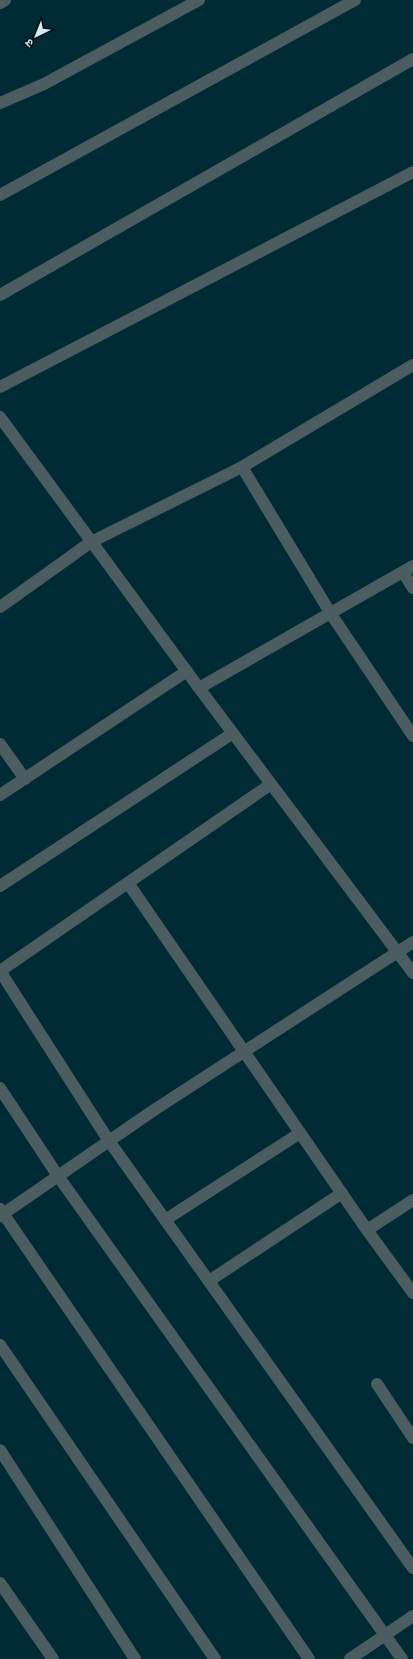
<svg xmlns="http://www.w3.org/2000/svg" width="413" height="1659" font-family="'Noto Sans','Noto Sans Devanagari',sans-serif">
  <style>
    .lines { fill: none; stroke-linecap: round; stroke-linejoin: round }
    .minor { stroke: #4c5d61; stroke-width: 12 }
  </style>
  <rect width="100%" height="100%" fill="#002b34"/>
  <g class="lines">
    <path class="minor" d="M0,3l5,-3
      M0,103l44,-19 155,-84
      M0,195l355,-195
      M0,295l413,-236
      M0,387l413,-215
      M0,417l199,271 214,285
      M242,467l89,147 82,122
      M403,572l10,16
      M0,607l91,-65 151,-75 171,-102
      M199,688l214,-122
      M0,744l25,35
      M0,795l187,-124
      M128,883l239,347 46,63
      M0,886l233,-153
      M0,971l109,170 304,427
      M0,971l271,-187
      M0,1088l58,88 344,483
      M0,1209l309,450
      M0,1216l154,-106 259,-168
      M165,1220l135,-87
      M367,1230l46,-30
      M209,1281l133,-88
      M0,1345l215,314
      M377,1384l36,54
      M0,1450l135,209
      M0,1583l53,76
      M350,1659l63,-43"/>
  </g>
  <g transform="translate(36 36) rotate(223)" stroke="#031115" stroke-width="3" paint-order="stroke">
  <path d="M0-3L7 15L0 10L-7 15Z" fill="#d6ebf1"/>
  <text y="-6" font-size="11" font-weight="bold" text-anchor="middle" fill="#d6ebf1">उ</text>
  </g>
</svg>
